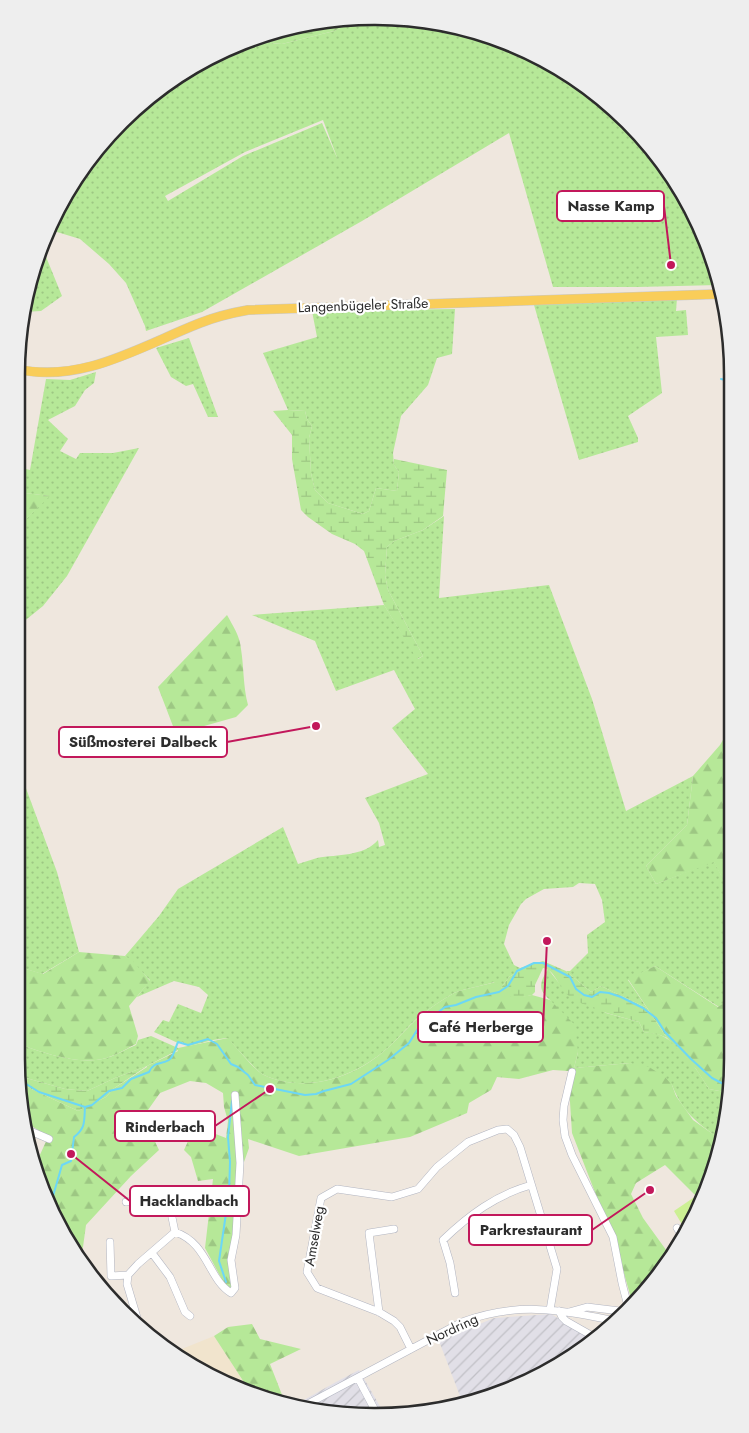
<svg xmlns="http://www.w3.org/2000/svg" width="749" height="1433" font-family="Jost,sans-serif">
  <style>
    .industrial { fill: url(#industrial-furrows) }
    .education { fill: #f1e4cd }
    .green { fill: url(#green-dots); fill-rule: evenodd }
    .forest { fill: url(#forest-firs) }
    .wetland { fill: url(#wetland-marsh) }
    .pitch { fill: #ccf093 }
    .lines { fill: none; stroke-linecap: round; stroke-linejoin: round }
    .stream { stroke: #6cd7f6; stroke-width: 2 }
    .minor-casing { stroke: #b2b5c1; stroke-width: 8 }
    .major-casing { stroke: #c8c8c8; stroke-width: 10 }
    .minor { stroke: #fff; stroke-width: 7 }
    .major { stroke: #f9cd59; stroke-width: 9 }
    .labels { text-anchor: middle; stroke-width: 4.5; stroke-linejoin: round; paint-order: stroke }
    .street-label { font-size: 14px; fill: #2c2c2c; stroke: #fff }
    .rim { fill: none; stroke: #2c2c2c; stroke-width: 2.5 }
    .leader { fill: none; stroke: #c2185b; stroke-width: 2 }
    .callout-dot { fill: #c2185b; stroke: #fff; stroke-width: 2 }
    .callout { fill: #fff; stroke: #c2185b; stroke-width: 2 }
    .callout-label { font-size: 15px; text-anchor: middle; font-weight: bold; fill: #2c2c2c }
  </style>
  <defs>
    <pattern id="industrial-furrows" width="10" height="10" patternUnits="userSpaceOnUse" patternTransform="scale(1.25)"><rect width="10" height="10" fill="#e1dfe7"/><path d="M-1 1l2-2M0 10L10 0M9 11l2-2" fill="none" stroke="#c1c0c6"/></pattern>
    <pattern id="green-dots" width="8" height="8" patternUnits="userSpaceOnUse" patternTransform="scale(1.25)"><rect width="8" height="8" fill="#b6e898"/><path d="M2 2h.1M6 6h.1" fill="none" stroke="#9dc783" stroke-width="1.8" stroke-linecap="round"/></pattern>
    <pattern id="forest-firs" width="22" height="20" patternUnits="userSpaceOnUse" patternTransform="scale(1.25)"><rect width="22" height="20" fill="#b6e898"/><path d="M5 1l3.5 6h-7zM16 11l3.5 6h-7z" fill="#9dc783"/></pattern>
    <pattern id="wetland-marsh" width="20" height="14" patternUnits="userSpaceOnUse" patternTransform="scale(1.25)"><rect width="20" height="14" fill="#b6e898"/><path d="M1 5h8M5 5V1M11 12h8M15 12V8" fill="none" stroke="#9dc783"/></pattern>
  </defs>
  <rect width="100%" height="100%" fill="#efe7de"/>
  <path class="industrial" d="M551,1314l43,25 -21,18 -61,32 -86,21 34,-14 -21,-55 55,-23z
    M359,1370l26,45 -92,-9 43,-24z"/>
  <path class="education" d="M214,1336l35,54 -73,-33 -4,-4z"/>
  <path class="green" d="M398,17l69,12 66,24 77,52 49,52 46,80 13,48 -80,2h-85l-44,-154 -147,88 -160,91 -56,19 -1,-5 -19,-43 -17,-19 -29,-25 -23,-7h-10l6,-16 37,-60 49,-51 57,-41 51,-23 35,3 52,-13 27,-13zM323,120l15,40 -16,-37 -79,33 -75,45 -3,-5 80,-44z
    M42,247l20,49 -21,15 -18,1 6,-30z
    M677,298l-1,13 10,-1 2,25 -32,2 6,56 -34,23 10,22v4l-59,18 -45,-155z
    M455,309l-3,45 -15,4 -9,27 -27,31 -8,37 1,12 5,7 -2,19 -21,-3 -7,23 -6,3 -35,-11 -13,-13 -4,-17 -2,-35 3,-12 -5,-7 -2,-8 -17,-1 -25,-57 54,-16 -5,-26z
    M189,338l29,79h-10l-15,-33 -7,2 -15,-9 -15,-29z
    M96,372l-2,11 -9,7 -10,16 -27,14 20,19 -8,12 16,8 4,-6h33l26,-5 -72,128 -24,30 -26,21v-99l32,-32 -32,-4v-25l13,3 16,-91 24,1z
    M444,516l-5,82 110,-13 43,114 34,112 67,-35 -6,49 -41,41 10,18 58,-23 17,34 1,103 -13,9 -64,-41 -27,14 19,28 -46,-22 -10,6 -25,-21h4l18,-18 -1,-18 18,-13 -3,-22 -7,-16 -16,-1 -6,4 -29,2 -18,10 -5,5 -12,21 -5,19 10,21 6,3 -1,3 -10,6 -8,11 -7,-6c-12,4 -28,6 -40,11 -9,5 -18,11 -26,17 -18,12 -29,29 -45,42 -33,27 -81,42 -121,22 -6,-4 -28,-29 -35,-36l-14,2 -24,6 -7,-4 -4,1 -24,-11 9,-12 6,2 9,-18 23,9 7,-18 -9,-8 -25,-6 -37,16 13,-17 -25,-24 34,-40 19,-27 105,-62 15,37c6,-2 13,-4 19,-6 21,-4 46,-1 61,-18l1,7 6,-2 -6,-22 -14,-25 63,-24 -36,-46 23,-19 -21,-39 -58,21 -21,-50 -63,-26 132,-10 34,54 5,-3 -35,-66 -3,-15 2,-28 7,-6 29,-11z
    M17,764l40,108 22,80 -37,22 -26,-8z
    M548,969l11,14 47,30 33,9 5,10c5,1 12,1 16,3 20,8 38,36 49,54l21,4 -7,44h-6c-21,-15 -35,-26 -45,-52l-42,-22 -56,5 4,-16 -28,-52c-13,-11 -10,-18 -2,-31z
    M151,1036l27,12v2l-31,16 -32,12 -28,13 -22,-2 -46,-13 -3,-18v-15c22,8 56,20 80,17 14,-1 28,-10 40,-15l2,-5z"/>
  <path class="forest" d="M361,18l-27,13 -52,13 -35,-3c34,-16 77,-22 114,-23z
    M17,492l33,4 -33,32z
    M227,615c6,11 13,21 14,34 3,19 2,37 7,56l-12,12 -60,17 -18,-47z
    M731,726v169l-17,-33 -58,22 -10,-18 41,-41 6,-49 27,-31z
    M79,952l46,4 7,4 18,21 -21,25 9,30 -2,8c-12,6 -26,15 -40,16 -24,3 -58,-9 -80,-17v-77l27,8z
    M655,966l63,41 14,-9v84l-2,11 -21,-4 -13,-20 -29,-31 -39,-59z
    M495,982l19,16 18,-3 18,5 25,25 3,27 -4,16 56,-5 19,4 16,10 7,8 4,11 17,24 24,17h6l-3,15 -16,42 -8,2 -31,-31 -29,18 -5,11 12,24 26,36 -34,48 -4,-4 -14,-49 -45,-116 -4,-62 -15,-1 -34,9 -22,-2 -6,13 -22,13 -2,10 -57,24 -111,19 -51,-17 1,9 -5,14 -5,28 -8,70 3,29 -8,-2 -21,-39 8,-69 -15,2 -7,-24 -7,-7 11,-24 31,12 2,-17 -4,-14 -1,-14 -17,-10 -16,-2 -30,12 -17,24 16,33 -28,26 -45,49 -3,22 -4,9 -44,-82 -1,-6 14,-31 -16,-11h-5l-1,-7 3,-10 -5,-4 -3,-21 57,27 28,-14 7,-8 34,-22v-1l31,-15v-3l50,-10c6,7 27,32 34,36 40,20 89,5 121,-22 16,-13 28,-30 45,-42 8,-6 17,-12 26,-17 12,-5 28,-7 41,-11z
    M252,1324l8,15 41,10 -31,15 16,41 -37,-15 -35,-54 14,-9z"/>
  <path class="wetland" d="M288,410l17,1 2,8 5,7 -3,12 2,35 4,17 13,13 35,11 6,-3 7,-23 21,3 2,-19 -5,-7v-6l53,11 -4,46 -20,14 -29,11 -7,6 -2,28 3,15 35,66 -6,3 -33,-54 -20,-54 -9,-7 -23,-10 -24,-17 -7,-7 -9,-51v-24l-19,-24z
    M543,961l23,10 25,21 10,-6 46,22 20,30 -7,-3 -16,-3 -5,-10c-24,-7 -49,-12 -70,-26 -11,-8 -13,-26 -26,-28l-8,17v7l-3,3 -18,4 -13,-11 8,-11 10,-6 1,-3z
    M147,1066l-34,23 -7,8 -28,14 -57,-27 -2,-8 46,13 22,2 28,-13z"/>
  <path class="pitch" d="M704,1194l-8,23 -10,14 -12,-20 22,-15z"/>
  <g class="lines">
    <path class="stream" d="M721,379l9,2
      M20,1080l19,12 46,15 7,-2 17,-14 13,-3 9,-9 18,-7c5,-11 12,-7 20,-12 5,-3 6,-12 9,-18l10,3 20,-6 9,5 14,20 7,3 10,8 7,10 50,10 11,-1 8,-3 27,-7 37,-24 21,-17 10,-16 26,-20 11,-2 20,-8 23,-5 9,-6 9,-15 17,-8h9l27,14 6,12 8,6 8,2 8,-5 9,1 12,4 22,11 13,10 9,14 26,27 21,19 19,10
      M51,1203l11,-38 9,-4 3,-24c12,-9 10,-16 11,-30
      M226,1282l-7,-21 10,-68 1,-31 -2,-25 4,-36"/>
    <defs>
      <path id="minor" d="M572,1072l-8,34 -1,14 2,16 7,19 41,82 9,46 7,27
        M28,1130l21,9
        M126,1202l37,-9h4l8,39
        M677,1228l5,8
        M110,1242l1,34 17,-1
        M152,1253l18,24 15,35 5,4
        M455,1293l-5,-30 -7,-23c26,-25 53,-45 88,-55
        M559,1311l3,6 4,4 30,17
        M379,1312l-10,-79 25,-4
        M569,1312l18,-5 41,5
        M138,1321l-11,-37 1,-9 10,-11 37,-32c33,11 33,47 56,61l4,-5 -4,-28 5,-25 4,-72 -5,-68
        M411,1349l-11,-22 -6,-6 -15,-9 -62,-24 -10,-16 14,-74 16,-9 55,8 26,-8 19,-22 31,-25 30,-12 9,-1 7,6 6,12 37,122 -7,41
        M358,1378l19,36
        M302,1407l160,-85c58,-21 97,-12 154,-1"/>
      <path id="major" d="M17,369c65,15 124,-23 183,-46 15,-6 31,-10 48,-13l473,-16"/>
    </defs>
    <use href="#minor" class="minor-casing"/>
    <use href="#major" class="major-casing"/>
    <use href="#minor" class="minor"/>
    <use href="#major" class="major"/>
  </g>
  <g class="labels">
    <g class="street-label">
      <text transform="translate(363 305) rotate(-2)" y="5">Langenbügeler Straße</text>
      <text transform="translate(314 1236) rotate(-80)" y="5">Amselweg</text>
      <text transform="translate(452 1329) rotate(-25)" y="5">Nordring</text>
    </g>
  </g>
  <path d="M0 0H749V1433H0ZM374 25H375A349 349 0 0 1 724 374V1059A349 349 0 0 1 375 1408H374A349 349 0 0 1 25 1059V374A349 349 0 0 1 374 25Z" fill="#eee" fill-rule="evenodd"/>
  <path class="rim" d="M374 25H375A349 349 0 0 1 724 374V1059A349 349 0 0 1 375 1408H374A349 349 0 0 1 25 1059V374A349 349 0 0 1 374 25Z"/>
  <path class="leader" d="M671 265L664 206M316 726L227 742M547 941L543 1027M270 1089L215 1126M71 1154L130 1201M650 1190L592 1230"/>
  <g class="callout-dot">
    <circle cx="671" cy="265" r="5"/>
    <circle cx="316" cy="726" r="5"/>
    <circle cx="547" cy="941" r="5"/>
    <circle cx="270" cy="1089" r="5"/>
    <circle cx="71" cy="1154" r="5"/>
    <circle cx="650" cy="1190" r="5"/>
  </g>
  <g class="callout">
    <rect x="557" y="191" width="107" height="30" rx="5"/>
    <rect x="59" y="727" width="168" height="30" rx="5"/>
    <rect x="418" y="1012" width="125" height="30" rx="5"/>
    <rect x="115" y="1111" width="100" height="30" rx="5"/>
    <rect x="130" y="1186" width="119" height="30" rx="5"/>
    <rect x="469" y="1215" width="123" height="30" rx="5"/>
  </g>
  <g class="callout-label">
    <text x="611" y="211">Nasse Kamp</text>
    <text x="143" y="747">Süßmosterei Dalbeck</text>
    <text x="481" y="1032">Café Herberge</text>
    <text x="165" y="1132">Rinderbach</text>
    <text x="189" y="1206">Hacklandbach</text>
    <text x="531" y="1235">Parkrestaurant</text>
  </g>
</svg>
